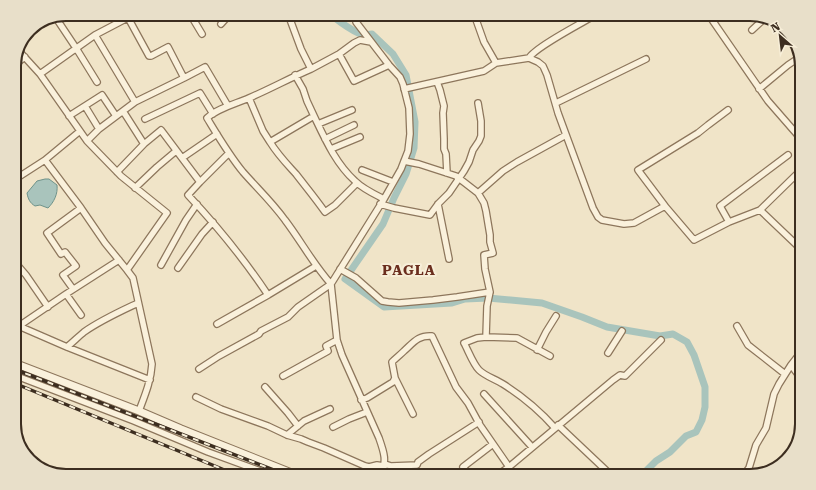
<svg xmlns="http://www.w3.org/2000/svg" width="816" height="490" font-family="'Roboto Serif',serif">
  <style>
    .water { fill: #a9c4bc; stroke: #6f938a }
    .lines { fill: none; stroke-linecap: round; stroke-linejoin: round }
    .canal { stroke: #a9c4bc; stroke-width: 7 }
    .minor-casing { stroke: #8d765c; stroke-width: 8 }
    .tertiary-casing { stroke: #8d765c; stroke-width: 9 }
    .minor { stroke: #faf1dc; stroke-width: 5.5 }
    .tertiary { stroke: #faf1dc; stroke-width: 7 }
    .rail-casing { stroke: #3d2e20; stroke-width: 3.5 }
    .rail { stroke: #f7eed8; stroke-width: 2; stroke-dasharray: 6; stroke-linecap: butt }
    .labels { text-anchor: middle; stroke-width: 4; stroke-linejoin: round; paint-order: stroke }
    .district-label { font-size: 14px; font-weight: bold; letter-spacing: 1px; fill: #6b2e1e; stroke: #f7eed8 }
    .rim { fill: none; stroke: #3d2e20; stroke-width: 2 }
  </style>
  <rect width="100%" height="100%" fill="#f0e4c8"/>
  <path class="water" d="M45,179h4l8,6c1,9 -3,17 -9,23l-8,-3 -5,1c-5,-3 -7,-7 -8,-13l10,-12z"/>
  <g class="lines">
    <path class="canal" d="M331,14c5,6 27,21 34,21 3,0 4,-1 7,-1l21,20 13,21 9,47 -1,26 -8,26 -12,24 -11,26 -38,55 39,28 68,-4 13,-4 23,-1 54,5 40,14 25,10 53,9 13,-2 14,8 7,13 11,32v20l-3,13 -6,12 -10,4 -16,16 -14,9 -15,15"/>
    <defs>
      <path id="minor" d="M126,14l23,42h2l17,-9 16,31 21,-11 23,39
        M190,14l12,20
        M288,14l13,35 10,20 28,-15 15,-11 6,-3 11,2
        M362,14l-5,5 -1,3 33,43 11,12 3,7 6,24 1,26 -2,17 -7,18 -17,30 -53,85 6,56 5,15 37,83c6,17 7,21 3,38
        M474,14l10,28 12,21
        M708,14l60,87 34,39
        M56,18l20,30 21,34
        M221,24l9,-10
        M752,30l13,-12
        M95,35l40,67
        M19,51l21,23 47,67 34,35 46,37 -40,57
        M339,54l15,27 35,-16
        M529,58l9,4 5,4 4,9 11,38 35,95 5,9 4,3 22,4 10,-1 31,-17 29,34 35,-18 31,-12 42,40
        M14,65l11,-8
        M40,74l55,-39 40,-21
        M295,75l8,14 4,12 7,15
        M437,82l3,8 4,16 -1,7 1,26v10l2,5 1,19
        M404,89l80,-18 12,-8 33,-5c6,-11 55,-36 68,-44
        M759,89l29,-24 12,-8
        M249,98l14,33 7,11
        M556,103l90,-44
        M85,106l14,23
        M123,111l21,33
        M69,116l33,-21 14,21
        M145,119l55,-26 13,21
        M318,124l34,-14
        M80,131l-35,29 36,48 24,35 22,27 6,8 19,86c-1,17 -7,31 -13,47
        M325,139l29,-14
        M87,141l12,-12 36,-27 49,-24
        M331,149l29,-12
        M229,153l-29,29 -12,13c29,31 56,64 80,100l48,-29
        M182,158l35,-24
        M404,161l15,3 37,12 22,17 6,10 2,8 4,24v7l3,11 -9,2 1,14 5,23 -3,14 -1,31
        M362,170l31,12
        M117,172l27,-28 17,-14 39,52
        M14,180l31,-20
        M357,183l-22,22 -10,7c-9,-13 -19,-25 -29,-38 -10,-11 -18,-19 -26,-32l44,-26c11,23 22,48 41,65 8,8 19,13 29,18
        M135,188l22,-21 19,-16
        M478,193l25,-22 14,-9 49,-27
        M380,204l14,4 36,7 8,-11 11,-11 15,-22 5,-9 4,-12 6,-9 2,-5v-15l-3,-18
        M438,204l11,55
        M665,206l-27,-36 60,-37 10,-8 20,-15
        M760,210l42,-41
        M729,222l-9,-16 68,-51
        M14,261l12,14 22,32
        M161,265l25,-45 11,-16
        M178,268l24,-34 11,-12
        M340,269l16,9 26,23 6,1 11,1 34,-3 24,-3 33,-5
        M73,289l-10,-14 13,-9 -11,-14 -4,2 -14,-21 34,-25
        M66,294l15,21
        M14,324l53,23 83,33
        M217,324l51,-29
        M19,326l47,-32 53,-34
        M737,326l11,19 37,29
        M67,347c6,-5 11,-10 17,-15 17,-12 35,-20 54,-29
        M537,350l9,-18 10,-16
        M608,353l14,-22
        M550,356l-33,-18 -31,-1 -9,1 -13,5c4,7 9,21 15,27 6,6 16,9 24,14 19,12 37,27 52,44
        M791,365l9,12 2,2
        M199,369l20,-13 40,-22 2,-3 27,-14 10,-10 33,-23c-18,-20 -30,-43 -46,-64 -13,-18 -28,-32 -42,-48 -14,-17 -25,-36 -36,-54 11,-10 28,-14 42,-20 21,-9 41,-20 62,-29
        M14,375l120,46 74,31 66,24
        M283,376l45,-25 -2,-5 11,-6
        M395,378l18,36
        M265,387l23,26 10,13
        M484,394l48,53
        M196,397l25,12 47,17 19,9 14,4 7,3 16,6 41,18 4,1 8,-2 7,1
        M361,400l6,-2 26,-16 2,-4 -3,-16c4,-4 8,-7 12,-11 9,-8 14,-16 28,-15l24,51 12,16 12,22 29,42
        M558,425l54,51
        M333,427l16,-8 18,-7
        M287,435l17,-14 26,-12
        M385,464l6,2 26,-1 1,-3 11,-8 50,-32
        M471,476l-8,-9 30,-23
        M496,476l13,-9 104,-87 7,-5 5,1 36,-36
        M743,476l6,-8 7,-23 10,-17 8,-34 5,-10 12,-19 11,-14"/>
      <path id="tertiary" d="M14,363l125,48 42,18 118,47"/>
    </defs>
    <use href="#minor" class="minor-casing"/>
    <use href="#tertiary" class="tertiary-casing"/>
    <use href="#minor" class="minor"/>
    <use href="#tertiary" class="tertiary"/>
    <defs>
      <path id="rail" d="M14,369l275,107
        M14,383l225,93"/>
    </defs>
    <use href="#rail" class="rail-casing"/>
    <use href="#rail" class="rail"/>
  </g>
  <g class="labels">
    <g class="district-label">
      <text x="409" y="275">PAGLA</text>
    </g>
  </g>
  <path d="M0 0H816V490H0ZM66 21H750A45 45 0 0 1 795 66V424A45 45 0 0 1 750 469H66A45 45 0 0 1 21 424V66A45 45 0 0 1 66 21Z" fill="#e8dfc9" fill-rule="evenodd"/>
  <path class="rim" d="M66 21H750A45 45 0 0 1 795 66V424A45 45 0 0 1 750 469H66A45 45 0 0 1 21 424V66A45 45 0 0 1 66 21Z"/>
  <g transform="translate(780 36) rotate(332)" stroke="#f7eed8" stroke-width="3" paint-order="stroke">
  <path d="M0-3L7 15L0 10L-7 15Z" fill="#3d2e20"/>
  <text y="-6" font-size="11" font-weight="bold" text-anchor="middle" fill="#3d2e20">N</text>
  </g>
</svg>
